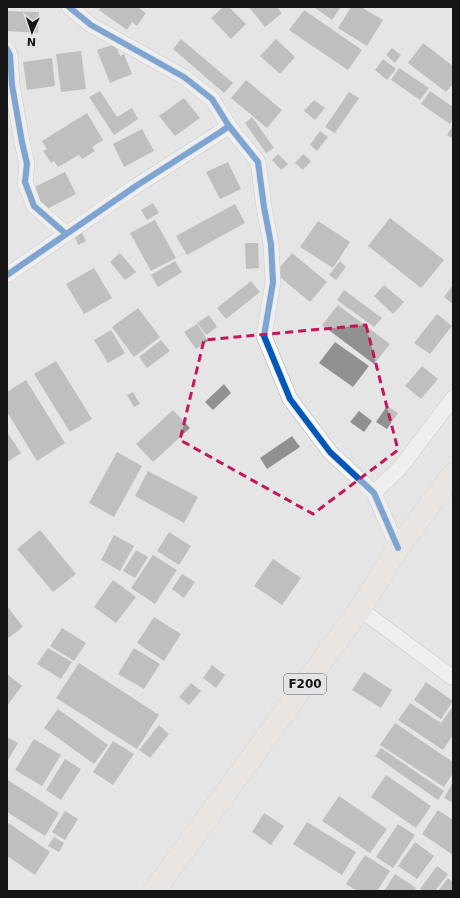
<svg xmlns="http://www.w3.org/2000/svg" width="460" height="898" font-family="'DejaVu Sans',sans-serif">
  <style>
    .building { fill: #919191 }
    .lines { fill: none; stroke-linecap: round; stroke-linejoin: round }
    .minor-casing { stroke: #aaa; stroke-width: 16 }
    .primary-casing { stroke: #c2c2c2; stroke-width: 23 }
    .minor { stroke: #fbfbfb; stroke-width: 15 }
    .primary { stroke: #eae4de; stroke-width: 22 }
    .cycleway-casing { stroke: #e4e4e6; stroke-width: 8 }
    .cycleway { stroke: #0057b8; stroke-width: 6 }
    .marked { fill: none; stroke: #c2185b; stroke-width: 3; stroke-dasharray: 8 5; stroke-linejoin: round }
    .labels { text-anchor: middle; stroke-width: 4; stroke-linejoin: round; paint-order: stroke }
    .shield { fill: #e4e4e6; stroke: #535354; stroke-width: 1 }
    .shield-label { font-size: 12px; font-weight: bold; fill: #151515 }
  </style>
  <rect width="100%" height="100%" fill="#e5e5e5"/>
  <path class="building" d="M101,7h36l9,6 -9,13 -5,-4 -5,8 -28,-20z
    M223,7h6l17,17 -15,15 -20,-21z
    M249,7h28l5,6 -17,14z
    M314,7h27l-9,13z
    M351,7h10l22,13 -16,26 -29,-18z
    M304,10l58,40 -14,20 -59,-40z
    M7,11l32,1 -1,21 -31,-2z
    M181,39l52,44 -9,10 -51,-44z
    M276,39l19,18 -15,17 -20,-18z
    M423,43l30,23v18l-7,8 -38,-29z
    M115,44l5,12 4,-2 8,20 -22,9 -13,-33z
    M392,48l9,7 -6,8 -9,-8z
    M81,51l5,38 -25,3 -5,-38z
    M52,58l3,28 -28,4 -4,-28z
    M383,59l13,10 -9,11 -12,-10z
    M399,68l30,20 -9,12 -29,-20z
    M246,80l36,30 -15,18 -36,-30z
    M100,91l17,26 15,-9 6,11 -24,16 -25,-38z
    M430,91l23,16v13l-3,4 -29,-20z
    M349,92l10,6 -24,35 -10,-6z
    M184,98l16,20 -25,18 -16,-20z
    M314,100l11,8 -10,12 -11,-9z
    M87,113l16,27 -11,7 3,4 -13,8 -3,-4 -21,12 -4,-6 -3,2 -8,-12 4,-2 -5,-8z
    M252,117l22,31 -8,5 -21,-30z
    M453,125v14l-6,-4z
    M142,129l12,22 -30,16 -11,-23z
    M320,131l8,6 -11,14 -7,-6z
    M278,154l10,10 -7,6 -9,-10z
    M303,154l8,7 -8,9 -8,-7z
    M228,162l13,27 -21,10 -14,-27z
    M65,172l11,22 -31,16 -12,-22z
    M153,203l6,10 -12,7 -6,-10z
    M235,204l10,19 -58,32 -11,-19z
    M390,218l54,42 -23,28 -53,-42z
    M155,220l21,38 -25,13 -21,-38z
    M318,221l32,21 -17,26 -33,-21z
    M82,233l4,8 -8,4 -3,-8z
    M245,243h13l1,25 -13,1z
    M120,253l16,19 -11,8 -15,-18z
    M292,253l35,29 -17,20 -35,-29z
    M175,261l7,11 -24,15 -7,-12z
    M340,261l6,6 -10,13 -7,-5z
    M94,268l18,30 -28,16 -18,-30z
    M251,281l9,11 -34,27 -9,-11z
    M384,285l20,17 -11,12 -19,-18z
    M453,285v19l-9,-7z
    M344,290l38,28 -8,9 -37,-27z
    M338,305l52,39 -16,20 -52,-39z
    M138,308l22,29 -26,20 -22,-30z
    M437,314l15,12 -22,28 -16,-11z
    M209,315l8,12 -11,8 -9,-12z
    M197,324l11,17 -12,8 -12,-17z
    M111,330l14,23 -17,10 -14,-23z
    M161,340l9,11 -23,17 -8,-11z
    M335,342l34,24 -16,21 -34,-24z
    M56,361l36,58 -22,13 -36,-58z
    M422,366l16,13 -17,20 -16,-13z
    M26,380l39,63 -28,18 -30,-49v-20z
    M224,384l7,9 -18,17 -8,-8z
    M133,392l7,12 -6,3 -7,-12z
    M387,406l11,7 -11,16 -11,-7z
    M173,410l17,18 -37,34 -17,-18z
    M359,411l13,10 -8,11 -14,-10z
    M7,432l14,21 -14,9z
    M292,436l8,11 -33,22 -7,-11z
    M117,452l25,14 -28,51 -25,-14z
    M148,471l50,26 -14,26 -49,-27z
    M40,530l36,44 -23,18 -36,-43z
    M169,532l22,14 -12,19 -22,-14z
    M114,535l20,11 -14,25 -19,-11z
    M136,550l12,7 -13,21 -12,-7z
    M153,555l24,15 -22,34 -24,-16z
    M273,559l28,19 -19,27 -28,-19z
    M182,574l13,8 -11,16 -12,-9z
    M113,580l23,17 -20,26 -22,-16z
    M7,606l16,21 -16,12z
    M154,617l27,17 -17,27 -27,-18z
    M62,628l24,15 -12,18 -24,-15z
    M48,648l24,14 -11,17 -24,-15z
    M134,648l26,16 -16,25 -26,-15z
    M79,663l80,52 -22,34 -81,-51z
    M212,665l13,10 -9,13 -13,-10z
    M364,672l28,18 -11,18 -29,-18z
    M7,674l15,12 -15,20z
    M426,682l27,19 -12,18 -27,-19z
    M191,683l10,8 -12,14 -10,-8z
    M410,703l31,20 12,-17v29l-10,15 -45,-30z
    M58,709l50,36 -14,19 -50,-36z
    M395,723l58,39v11l-9,14 -64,-42z
    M159,725l10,9 -19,24 -11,-8z
    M7,737l11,6 -11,19z
    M34,739l27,16 -19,31 -27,-16z
    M113,741l21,13 -21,31 -20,-13z
    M381,748l63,43 -6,9 -63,-44z
    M65,759l16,10 -20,31 -15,-10z
    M386,775l45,31 -15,22 -45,-31z
    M8,780l51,33 -14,23 -38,-24v-31z
    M453,782v21l-9,-5z
    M339,796l48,33 -17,24 -48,-32z
    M438,810l15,10v35l-31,-21z
    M65,811l13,8 -13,21 -13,-8z
    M264,813l20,13 -13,19 -19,-13z
    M7,822l43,30 -15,23 -28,-19z
    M307,822l49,30 -14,23 -49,-31z
    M398,824l17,11 -22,33 -17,-11z
    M54,837l10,6 -5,9 -11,-6z
    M415,842l19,14 -17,23 -19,-13z
    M365,855l25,16 -13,20h-20l-11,-7z
    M437,866l11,8 -13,17h-12l-3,-2z
    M395,874l21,14 -2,3h-30z
    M448,878l5,4v9h-15z"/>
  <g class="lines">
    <defs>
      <path id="minor" d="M69,7l22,18 93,52 28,22 17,27 29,36 6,45 7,37 2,38 -9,54 26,63 40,53 44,41 24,55
        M7,49l3,6 2,30 10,57 5,22 -2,18 9,24 32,28
        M7,275l129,-89 83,-53 10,-7
        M374,493l26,-25 53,-70
        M360,609l93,69"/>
      <path id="primary" d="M154,891l206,-282 38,-61 55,-74"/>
    </defs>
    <use href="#minor" class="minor-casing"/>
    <use href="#primary" class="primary-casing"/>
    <use href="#minor" class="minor"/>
    <use href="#primary" class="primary"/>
    <defs>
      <path id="cycleway" d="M69,7l22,18 93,52 28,22 17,27 29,36 6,45 7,37 2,38 -9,54 26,63 40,53 44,41 24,55
        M7,49l3,6 2,30 10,57 5,22 -2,18 9,24 32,28
        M7,275l129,-89 83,-53 10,-7"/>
    </defs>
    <use href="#cycleway" class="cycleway-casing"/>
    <use href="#cycleway" class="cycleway"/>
  </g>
  <path d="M0 0H460V898H0ZM366,325l32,125 -85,64 -133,-74 24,-100z" fill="#e5e5e5" fill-opacity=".55" fill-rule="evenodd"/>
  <path class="marked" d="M366,325l32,125 -85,64 -133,-74 24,-100z"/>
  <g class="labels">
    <rect class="shield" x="284" y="674" width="42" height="20" rx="3"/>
    <g class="shield-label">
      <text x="305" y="688">F200</text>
    </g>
  </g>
  <rect width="460" height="898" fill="none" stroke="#151515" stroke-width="16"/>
  <g transform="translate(32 32) rotate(183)" stroke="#e4e4e6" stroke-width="3" paint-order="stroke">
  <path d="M0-3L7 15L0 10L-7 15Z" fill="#151515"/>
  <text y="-6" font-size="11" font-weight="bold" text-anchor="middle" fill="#151515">N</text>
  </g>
</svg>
